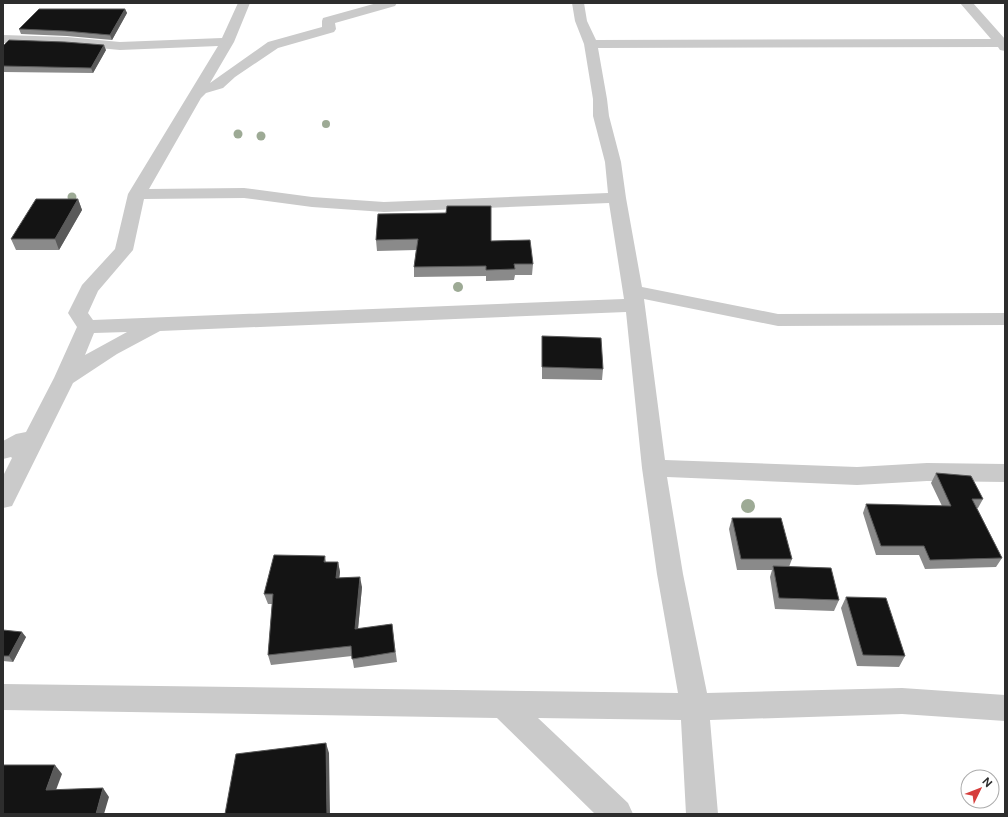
<svg xmlns="http://www.w3.org/2000/svg" width="1008" height="817" font-family="'Public Sans',sans-serif">
  <style>
    .lines { fill: none; stroke-linecap: round; stroke-linejoin: round }
    .street { fill: #cacaca; fill-rule: evenodd }
    .tree { fill: #9daa95 }
    .wall { fill: #8a8a8a }
    .shaded-wall { fill: #5a5a5a }
    .building { fill: #141414; stroke: #5a5a5a }
  </style>
  <rect width="100%" height="100%" fill="#fff"/>
  <g class="lines">
    <path class="street" d="M238,3h12l-16,39 -24,41 58,-41 54,-15v-6l1,-3 54,-15h20l-2,3 -60,17 1,6 -2,3 -56,16 -43,29 -12,11 -17,5 -5,5 -52,91 95,-1 68,9 72,5 224,-9 -3,-31 -12,-46v-17l-9,-55 -9,-23 -3,-18h12l3,18 9,19 395,-1 -31,-36h13l32,36v12l-5,-1 -2,-3 -400,1 9,51 2,17 12,46 5,36 16,89 136,27 227,-1v12l-227,1 -134,-27 21,161 192,7 70,-4 78,1v18l-78,-1 -70,4 -190,-8 16,97 24,119 195,-5 103,7v26l-103,-7 -192,6 8,94h-32l-5,-94 -143,-2 90,85 5,11h-38l-98,-96 -494,-8v-26l675,9 -21,-119 -15,-106 -16,-156 -466,19 -43,23 -44,29 -61,123 -9,2v-32l9,-18 -1,-1 -8,2v-18l13,-7 10,-2 28,-54 23,-51 -9,-14 14,-28 33,-36 13,-55 90,-148 -98,4 -53,-5 -64,-2v-8l64,2 53,5 102,-4zM244,198l68,9 72,5 225,-9 15,96 -531,21 -5,-7 10,-22 35,-41 11,-51zM127,332l-42,23 9,-22z"/>
  </g>
  <g class="tree">
    <circle cx="326" cy="124" r="4"/>
    <circle cx="238" cy="134" r="4.5"/>
    <circle cx="261" cy="136" r="4.5"/>
    <circle cx="72" cy="197" r="4.5"/>
    <circle cx="458" cy="287" r="5"/>
    <circle cx="748" cy="506" r="7"/>
  </g>
  <path class="wall" d="M125,9l2,4 -15,27 -45,-4 -46,-2 -2,-5z
    M3,46l103,4 -13,23 -90,-1z
    M78,199l4,11 -23,40h-43l-5,-11z
    M378,214l113,27 42,23 -1,11h-17l-1,5 -28,1v-5l-72,1v-10l2,-17 -39,1 -1,-11z
    M542,336l61,33 -1,11 -60,-1z
    M936,473l47,26 -5,9h-1l25,50 -6,9 -71,2 -6,-14h-43l-13,-42 3,-9 76,2 -11,-23z
    M732,518l60,41 -3,8 50,33 -5,11 -59,-2 -5,-32 2,-7h-35l-8,-41z
    M325,556l1,6h12l2,10 -1,6 23,9 -4,42 34,-5 5,38 -43,6 -2,-12 -81,9 -3,-10 4,-51h-4l-4,-10z
    M846,597l59,59 -6,11 -42,-1 -16,-58z
    M3,630l23,7 -13,25 -10,-1z"/>
  <path class="shaded-wall" d="M125,9l2,4 -15,27 -2,-5z
    M104,45l2,5 -13,23 -2,-5z
    M78,199l4,11 -23,40 -4,-11z
    M338,562l2,10 -2,16 -2,-10z
    M360,577l2,10 -5,52 -2,-10z
    M22,632l4,5 -13,25 -4,-6z
    M326,743l3,10 1,61h-3z
    M55,765l7,9 -9,24 -7,-8z
    M103,788l6,9 -5,17h-8z"/>
  <path class="building" d="M39,9h86l-15,26 -45,-4 -46,-2z
    M9,40l56,2 39,3 -13,23 -88,-2v-20z
    M36,199h42l-23,40h-44z
    M447,206h44v35l39,-1 3,24h-19l1,5 -29,1v-4l-72,1 4,-28 -42,1 2,-26 68,-1z
    M542,336l59,2 2,31 -61,-2z
    M936,473l35,3 12,23h-11l30,59 -72,2 -6,-14h-43l-15,-42 85,2z
    M732,518h49l11,41h-51z
    M274,555l51,1 -1,6h14l-2,16 24,-1 -5,52 37,-5 3,28 -43,7 -1,-13 -83,9 5,-61h-9z
    M773,566l58,2 8,32 -60,-2z
    M846,597l40,1 19,58 -42,-1z
    M3,630l19,2 -13,24h-6z
    M326,743l1,71h-102l11,-60z
    M3,765h52l-9,25 57,-2 -7,26h-93z"/>
  <rect width="1008" height="817" fill="none" stroke="#2d2d2d" stroke-width="8"/>
  <g transform="translate(980 789) rotate(47)"><circle r="19" fill="#ffffff" stroke="#ababab"/>
  <path d="M0-3L7 15L0 10L-7 15Z" fill="#d63e3c"/>
  <text y="-6" font-size="11" font-weight="bold" text-anchor="middle" fill="#2d2d2d">N</text>
  </g>
</svg>
